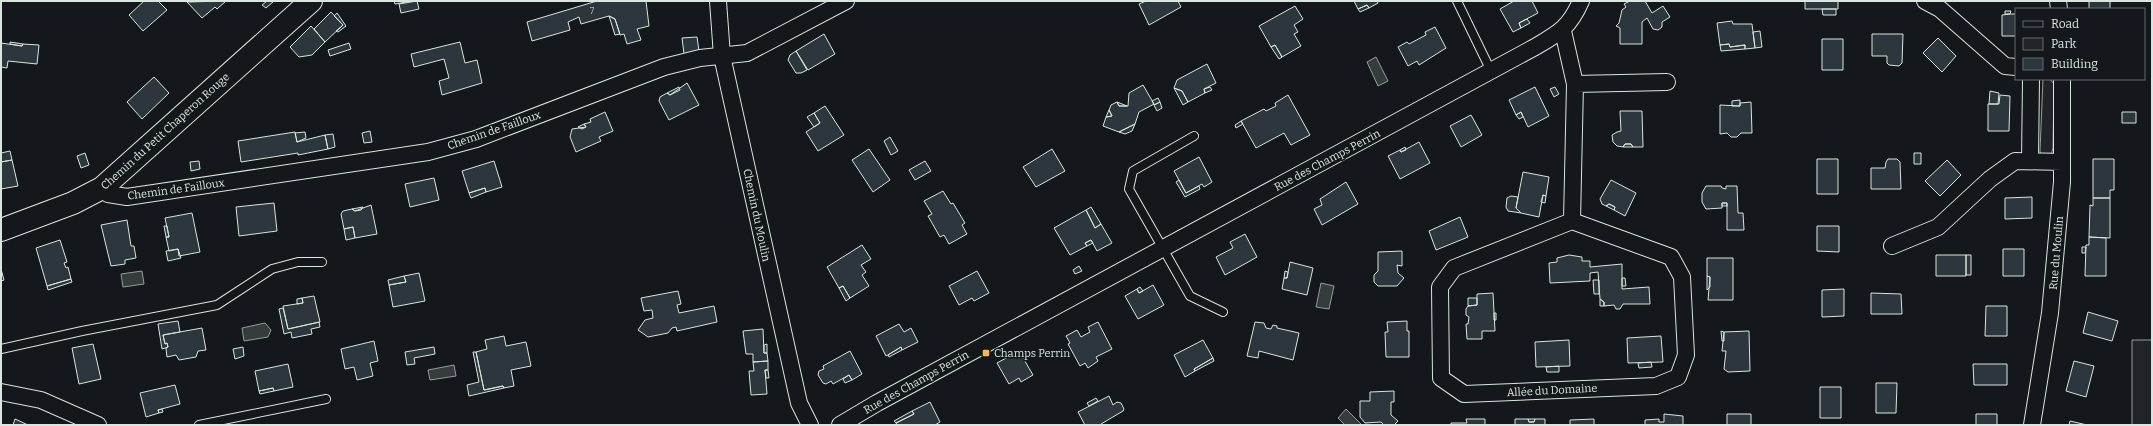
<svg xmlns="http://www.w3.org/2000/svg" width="2153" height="426" font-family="Bitter,serif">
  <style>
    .green { fill: #202428; stroke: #939e99 }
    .water { fill: #363b3e; stroke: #939e99 }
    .building { fill: #2c363c; stroke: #d8e6dc }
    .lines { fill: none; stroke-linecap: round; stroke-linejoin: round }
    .lane-casing { stroke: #d8e6dc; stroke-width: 10 }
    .street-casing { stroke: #d8e6dc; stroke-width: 18 }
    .secondary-casing { stroke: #d8e6dc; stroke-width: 24 }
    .lane { stroke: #14181c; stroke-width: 8 }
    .street { stroke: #14181c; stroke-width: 16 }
    .secondary { stroke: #14181c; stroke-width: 22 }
    .poi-dot { fill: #ffb74d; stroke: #14181c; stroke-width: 1.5 }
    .labels { text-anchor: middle; stroke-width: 3; stroke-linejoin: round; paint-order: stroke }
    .number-label { font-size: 9px; fill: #adbab4 }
    .street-label { font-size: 11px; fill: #d8e6dc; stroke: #14181c }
    .poi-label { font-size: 11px; fill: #d8e6dc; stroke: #14181c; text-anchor: start }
  </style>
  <rect width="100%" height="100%" fill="#14181c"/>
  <path class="green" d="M2043,79h7l4,5 -1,64 -2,7h-10l-1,-4z
    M2132,340h20v85h-20z"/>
  <path class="water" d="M1376,57l12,24 -10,5 -11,-24z
    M142,271l2,13 -21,3 -2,-13z
    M1321,283l13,3 -5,23 -13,-2z
    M265,323l6,7 -3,7 -24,4 -2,-13z
    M454,365l2,11 -26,4 -2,-10z
    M1346,409l16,16h-17l-7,-7z"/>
  <path class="building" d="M144,1h14l9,9 -24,21 -14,-16z
    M226,1l-9,8 -2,-2 -13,11 -15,-16z
    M267,1h7l-8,7 -4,-3z
    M394,1h18l-17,3z
    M417,1l2,8 -18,4 -2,-9z
    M597,1h49l3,25 -12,3 4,11 -14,4 -3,-10 -4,1 -5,-16 -6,-3 -28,8 -2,-7 -11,5 2,8 -38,11 -5,-19z
    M1146,1h32l3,6 -32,18 -10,-21z
    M1354,1h23l1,2 -9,5 -2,-3 -9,4z
    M1514,1h18l6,12 -19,10 2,5 -8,4 -13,-23z
    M1630,1h15l7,12 11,-7 7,11 -8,5v5l-4,3 -5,-1 -6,-11 -5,4v22h-22v-16l-4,-2 3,-3 3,-13 4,-3 -2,-3z
    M1805,1h33v8h-33z
    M2089,1h21v8h-21z
    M1367,5l2,3 -9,4 -2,-3z
    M1295,6l8,13 -9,6 4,7 -4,2 7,12 -19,11 -7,-12 -4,2 -12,-21z
    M1822,9h14v6h-13z
    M2005,11h6l-1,3h-5z
    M331,12l12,13 -18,17 -11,-13z
    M337,13l9,13 -8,6 -2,-1 7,-6 -9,-9z
    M2010,14h6v22h-14v-21z
    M609,16l6,3 5,15 -5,1z
    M1527,19l3,4 -9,5 -2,-5z
    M1732,21l1,3h19l3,24 -10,1v-4l-15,2 -1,-3 -9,1 -3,-22z
    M311,26l14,16 -13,13 -13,2 -9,-10z
    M1435,27l11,21 -27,17 -2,-4 -9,5 -10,-19 9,-5 2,2 17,-9 -1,-3z
    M1760,31l2,16 -7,1 -2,-16z
    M824,34l11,20 -27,16 -12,-19z
    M1872,34h31l-1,29 -3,3 -10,-1 -2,-2v-7h-15z
    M697,37l2,14 -15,3 -2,-16z
    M1938,38l18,18 -14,16 -19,-19z
    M1822,39h21v31h-21z
    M10,42l13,2 -1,2 -12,-2z
    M460,42l5,21 12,-3 5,23 -40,12 -3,-14 10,-3 -5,-19 -30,8 -3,-13z
    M1,43l21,3 1,-2 16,1 -2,19 -29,-3 -1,7 -6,-1z
    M349,43l2,6 -21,7 -2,-6z
    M1729,44l1,3 15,-2v4l-24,2 -1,-6z
    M1275,45l7,12 -3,2 -8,-12z
    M796,51l11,19 -6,3h-5l-8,-13 2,-5z
    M1207,64l9,19 -12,6 1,4 -17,9 -6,-11 -8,-3 3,-8z
    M154,77l15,16 -27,26 -15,-17z
    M687,83l12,22 -30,15 -10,-19 1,-4 7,-4 3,2z
    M1143,85l11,19 -15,8 -4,12 -16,8 -16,-6 3,-9 6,-1 -3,-6 2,-5 6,-3 2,4h9l1,-13z
    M679,87l1,3 -10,5 -3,-2z
    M1210,87l2,3 -7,3 -1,-4z
    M1535,87l14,29 -21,11 -7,-15 -5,3 -7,-15z
    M1555,87l4,7 -5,3 -4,-8z
    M1174,88l8,3 6,11 -5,3z
    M1990,91l9,2 -1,11h-9z
    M1288,95l22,40 -19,10 -7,-12 -28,15 -15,-27 23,-12 2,2 10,-5 -1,-3z
    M2000,95l10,1 -1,35h-21v-27h11z
    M1158,98l2,4 -6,3 -2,-4z
    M1740,100v6h-8v-5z
    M1117,102l10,4h-8z
    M1160,102l2,6 -5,3 -3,-6z
    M1751,102l1,31h-11l-4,4h-6l-4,-4 -7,1v-29l20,1v-3z
    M825,106l19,29 -26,16 -12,-19 14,-9 -6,-10z
    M1109,110l3,6 -6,1z
    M1620,111h22l1,36h-10l-2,-3h-6l-2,3 -6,-1 -4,-4 -1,-7 5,-3 4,-1z
    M605,112l8,19 -14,6 2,4 -25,11 -6,-15 2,-8 14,-2 -2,-3 7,-2 -1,-3z
    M1521,112l2,5 -4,2 -3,-4z
    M2122,112h14v11h-14z
    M814,113l6,10 -6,4 -7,-10z
    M1471,115l11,20 -21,12 -11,-21z
    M1241,121l2,3 -7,4 -1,-3z
    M584,124l2,3 -4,2 -4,-2z
    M1135,124l-3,7 -7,3 -6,-2z
    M370,131l2,11 -8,1 -2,-10z
    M295,132l2,10 28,-7 3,14 -30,6v-2l-57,9 -3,-21z
    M305,132l1,6 -9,4 -2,-9z
    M333,134l2,13 -7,2 -3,-14z
    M890,137l8,14 -7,4 -7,-14z
    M1419,142l11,21 -30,16 -12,-23 12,-6 1,2z
    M1625,144h6l2,3h-10z
    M1405,147l1,3 -5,2 -1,-2z
    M869,149l21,31 -17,12 -21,-32z
    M1052,149l13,22 -29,16 -13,-20z
    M10,151l2,9 -11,2v-9z
    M85,153l4,12 -8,3 -4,-12z
    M1914,153h7v11h-7z
    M1199,157l13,25 -8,5 -2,-3 -16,9 -12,-22z
    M1817,159h21v35h-21z
    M1888,159h9l3,3 1,27h-30v-21h14l1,-6z
    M2093,159h21v31h-4v8h-17z
    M12,160l6,26 -17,3v-27z
    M1947,160l14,15 -21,21 -15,-15z
    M199,161l1,8 -9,2 -1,-9z
    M494,161l8,26 -16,5 -1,-4 -16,5 -7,-22z
    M925,161l6,10 -16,9 -6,-10z
    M1523,172l26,5 -3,19 -3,-1 -4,22 -18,-4 -5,-5z
    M434,178l5,22 -29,7 -5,-23z
    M1179,180l7,13 13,-7 1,3 -15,8 -9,-15z
    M1611,180l25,13 -11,23 -11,-6 1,-3 -6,-3 -3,2 -4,-2 -2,-5z
    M1346,182l12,22 -36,21 -8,-16 8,-4 -2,-6z
    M1706,186h15l1,2 4,1v-3h11l1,27h5l1,17h-17v-27h-5v5l-16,1 -4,-7v-9z
    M485,188l1,4 -15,6 -2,-5z
    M943,191l8,13 2,-1 12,20 -3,2 5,9 -18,10 -5,-9 -4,2 -12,-21 4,-2 -8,-13z
    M1543,195l3,1 -1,7 -4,-1z
    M1511,196l7,1 -2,11 5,5 -13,-2 -2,-4 1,-9z
    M2032,197v21l-27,1v-21z
    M2093,198h17v40l-21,-1 1,-32 3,1z
    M274,203l3,28 -38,5 -3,-29z
    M1722,203h5v3h-5z
    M1609,204l6,3 -1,3 -8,-4z
    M371,205l6,29 -22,4 -2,-11 -9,2 -3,-15 2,-3 9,-2 3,2z
    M363,207l-2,3 -6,1 -3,-2z
    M1091,207l10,17 -6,4 -9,-18z
    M1086,210l9,18 6,-4 11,19 -15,8 -6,-11 -6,3 2,3 -17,9 -16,-27z
    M192,213l8,39 -21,4 -1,-7 -9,2 -3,-14h3l-4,-19z
    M1460,217l8,20 -32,13 -7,-19z
    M127,220l4,26h3l2,12 -11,2v4l-14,2 -10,-41z
    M164,226h3l2,11h-3z
    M1817,226h22v26l-22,-1z
    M353,227l2,11 -9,2 -2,-11z
    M1245,234l12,23 -32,18 -9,-18 17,-9 -3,-6z
    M2089,237l17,1v38h-21l1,-31h3z
    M60,240l7,22 -3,1 2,5 2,-1 3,12 -24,7 -11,-38z
    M1091,240l2,3 -6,3 -2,-3z
    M862,245l9,14 -10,6 5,7 -4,3 7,11 -19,12 -7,-12 -4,2 -12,-21z
    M2082,247h4l-1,6h-3z
    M178,249l3,9 -13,3 -2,-10z
    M2003,249h21v27h-21z
    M1402,251v15l-5,-1 1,8 6,5 -7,8h-19l-4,-4v-7l4,-4v-19z
    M1569,255l13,2v4h8v6l32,-3v25l27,-2 1,17h-27l-3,5h-4l-2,-4 -10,1v-4l-4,-3 -2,-27 -8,1v8l-40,2 -1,-20 8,-1v-4z
    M1936,255h30v21h-30z
    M1966,255h5v20h-5z
    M1707,258h26v42h-25l2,-23 -3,-1z
    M1290,262l23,6 -6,27 -25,-6 2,-11h3z
    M1079,266l3,5 -7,3 -2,-4z
    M1,269l3,11 -3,1z
    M977,271l12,22 -15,8 -2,-3 -13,7 -10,-19z
    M1285,271l3,1 -1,6h-3z
    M419,273l6,28 -32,6 -4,-22 17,-3 -2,-6z
    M404,276l2,6 -17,3 -1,-5z
    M1707,276l3,1v10l-3,3z
    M1622,278h3l1,8h-4z
    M71,279l1,3 -24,8 -1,-4z
    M1593,280h6v14h-5z
    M1153,285l11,20 -26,14 -13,-23 12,-7 2,4z
    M843,286l7,12 -4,3 -7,-13z
    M1140,287l3,4 -4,2 -2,-4z
    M1844,289v27l-22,1v-27z
    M678,291l3,13 -4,1 2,8 35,-7 3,16 -40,9 -1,-4 -4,1 -4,5 -20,4 -10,-7 7,-10 8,-2 -1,-8 -8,1 -3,-13z
    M1493,293l2,38h-13v8h-15l-1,-15h2l1,-7 -3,-2v-6l2,-3 9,-1v-11z
    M1871,293l30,1 1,20h-31z
    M314,296l6,26 -32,7 -5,-23 20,-3 -1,-5z
    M302,298l1,5 -6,1v-5z
    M1468,298h9v7l-9,1z
    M1600,299l4,3v4h-4z
    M1986,306h21v30h-22z
    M283,308l5,21 31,-7 1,5 -9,2 1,5 -20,4 -1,-6 -7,2 -5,-25z
    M2088,312l30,9 -6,20 -29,-8z
    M1494,313h2v7h-2z
    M178,321l2,11 -17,3 2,9 2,-1 1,4 -6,2 -4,-25z
    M1407,321v10h2v26h-23l-1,-25h3l-1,-10z
    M1098,322l14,27 -16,8 2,4 -10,7 -3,-5 -5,3 -12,-22 2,-1 -4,-7 11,-6 4,7 9,-5 -2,-5z
    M1255,322l9,1 2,5 5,1 2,-4 4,1v2l22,5 -6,27 -34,-9 -1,7 -11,-2z
    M899,324l5,8 7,-4 7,14 -16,8 -1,-3 -15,9 -10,-20z
    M202,328l4,22 -8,1 -2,6 -17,3 -3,-5 -9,2 -1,-9 2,-1 -1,-4 -2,1 -2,-9z
    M763,329l1,24h3l1,8 -15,1v-8h-7l-3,-23z
    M1721,331l3,1v9h-2z
    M1749,331l1,40 -22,1 -4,-3 2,-18h-4l2,-19z
    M504,336l2,10 20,-4 5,24 -20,4 3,16 -10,2 -1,-2 -19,4 -8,-38 11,-3 -2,-9z
    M1661,336l2,26 -35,1 -1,-25z
    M1203,340l10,18 -19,11 1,2 -10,6 -11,-22z
    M1569,340l1,26 -34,1 -1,-25z
    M374,341l4,20 -8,2 3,13 -16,4 -3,-13 -9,2 -4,-20z
    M93,344l8,35 -22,5 -7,-36z
    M767,344v9h-3v-8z
    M243,347l1,9 -9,3 -2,-10z
    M434,347l1,7 -21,4 1,6 -8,1 -2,-13z
    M901,347l1,3 -13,7 -1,-2z
    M850,351l12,23 -10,6 -3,-5 -16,9 -2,-3 -5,3 -3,-1 -5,-8 1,-4 5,-2 -1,-3z
    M1019,351l14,24 -12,7 -2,-4 -10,6 -12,-21z
    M473,352h3l8,38 19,-4 1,2 -35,8 -2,-11 12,-3z
    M1213,358l1,3 -19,10 -1,-2z
    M768,361v9h-3l2,24 -16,1 -2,-24h5l-1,-9z
    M2074,361l20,5 -8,31 -20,-6z
    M1651,362l1,5 -13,1 -1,-5z
    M288,364l5,23 -19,4 -1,-3 -14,3 -4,-20z
    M1973,364h34v21h-33z
    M1559,366v6h-12l-1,-5z
    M765,370h3l1,8h-3z
    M849,375l3,5 -7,3 -2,-4z
    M1876,383h21l-1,30h-20z
    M175,385l5,19 -22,6 1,3 -13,4 -6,-24z
    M1820,387h21v31h-21z
    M273,388l1,3 -14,3 -1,-3z
    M1394,391v11h-3v13l7,6 -4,4h-10l-3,-3 -16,1 -5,-6v-16h10v-9z
    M1109,396l4,9 4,-3 4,1 3,6 -1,2 -22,13 1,1h-17l-7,-13z
    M1096,398l2,3 -9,5 -2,-3z
    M930,402l10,20 -5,3h-38l-1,-2 18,-9 -2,-3z
    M162,409l1,3 -4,1 -1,-3z
    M912,411l2,3 -18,9 -2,-2z
    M1664,414l19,2v9h-38v-5l14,-1v3h5z
    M1727,414h24v11h-24z
    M1976,414h21v11h-21z
    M15,419l13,6h-15z
    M1466,419h19v6h-34v-2h16z
    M1515,419h13l1,3h5l1,-3h10v6h-30z
    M1528,419h7l-1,3h-5z
    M1594,419v6h-24v-5z
    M2070,421l17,4h-18z"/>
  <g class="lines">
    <defs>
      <path id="lane" d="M1457,1l34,70
        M1194,136l-61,35 -4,18 61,107 33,16
        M1,349l81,-18 135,-26 55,-36 26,-7h24
        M199,425l127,-26"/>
      <path id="street" d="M718,1l4,55 77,347 11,22
        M1925,1l15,8 65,57 11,1
        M2058,1l1,8
        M1563,31l12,53 -3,137 99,36 11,20 4,78 -8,22 -22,9 -192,8 -23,-16 -1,-91 14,-19 118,-47
        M1575,84l92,-2
        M2030,161l1,-82
        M102,188l6,6 19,3 301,-45 48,-13 188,-72 36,-9 47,-5 99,-52
        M1892,246l46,-19 52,-48 25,-18 47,1
        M1,392l40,8 57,25
        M840,425l37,-22 658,-356c24,-14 34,-19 46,-46
        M2032,425l18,-112 12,-131v-103"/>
      <path id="secondary" d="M1,230l72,-27 29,-15 209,-187"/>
    </defs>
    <use href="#lane" class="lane-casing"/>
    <use href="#street" class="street-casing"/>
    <use href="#secondary" class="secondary-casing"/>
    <use href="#lane" class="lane"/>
    <use href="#street" class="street"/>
    <use href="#secondary" class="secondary"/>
  </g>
  <rect class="poi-dot" x="982" y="349" width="8" height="8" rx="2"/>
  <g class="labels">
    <g class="number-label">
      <text x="592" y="14">7</text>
    </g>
    <g class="street-label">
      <text transform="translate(494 130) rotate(-19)" y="4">Chemin de Failloux</text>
      <text transform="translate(165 131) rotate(-42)" y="4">Chemin du Petit Chaperon Rouge</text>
      <text transform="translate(1327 160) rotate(-28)" y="4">Rue des Champs Perrin</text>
      <text transform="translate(176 189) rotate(-8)" y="4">Chemin de Failloux</text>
      <text transform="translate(757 215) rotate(78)" y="4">Chemin du Moulin</text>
      <text transform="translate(2056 253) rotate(-85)" y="4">Rue du Moulin</text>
      <text transform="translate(916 382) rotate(-29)" y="4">Rue des Champs Perrin</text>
      <text transform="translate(1552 390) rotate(-3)" y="4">Allée du Domaine</text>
    </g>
    <g class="poi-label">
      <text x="994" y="357">Champs Perrin</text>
    </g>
  </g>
  <rect width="2153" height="426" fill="none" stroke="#d8e6dc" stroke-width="4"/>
  <rect x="2015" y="8" width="130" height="72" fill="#14181c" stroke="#626a69"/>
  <rect x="2023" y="21" width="20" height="6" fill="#14181c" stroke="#626a69"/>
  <text x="2051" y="28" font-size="12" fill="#d8e6dc">Road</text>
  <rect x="2023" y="38" width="20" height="12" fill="#202428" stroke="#626a69"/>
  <text x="2051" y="48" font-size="12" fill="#d8e6dc">Park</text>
  <rect x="2023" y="58" width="20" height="12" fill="#2c363c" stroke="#626a69"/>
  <text x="2051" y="68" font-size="12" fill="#d8e6dc">Building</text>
</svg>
